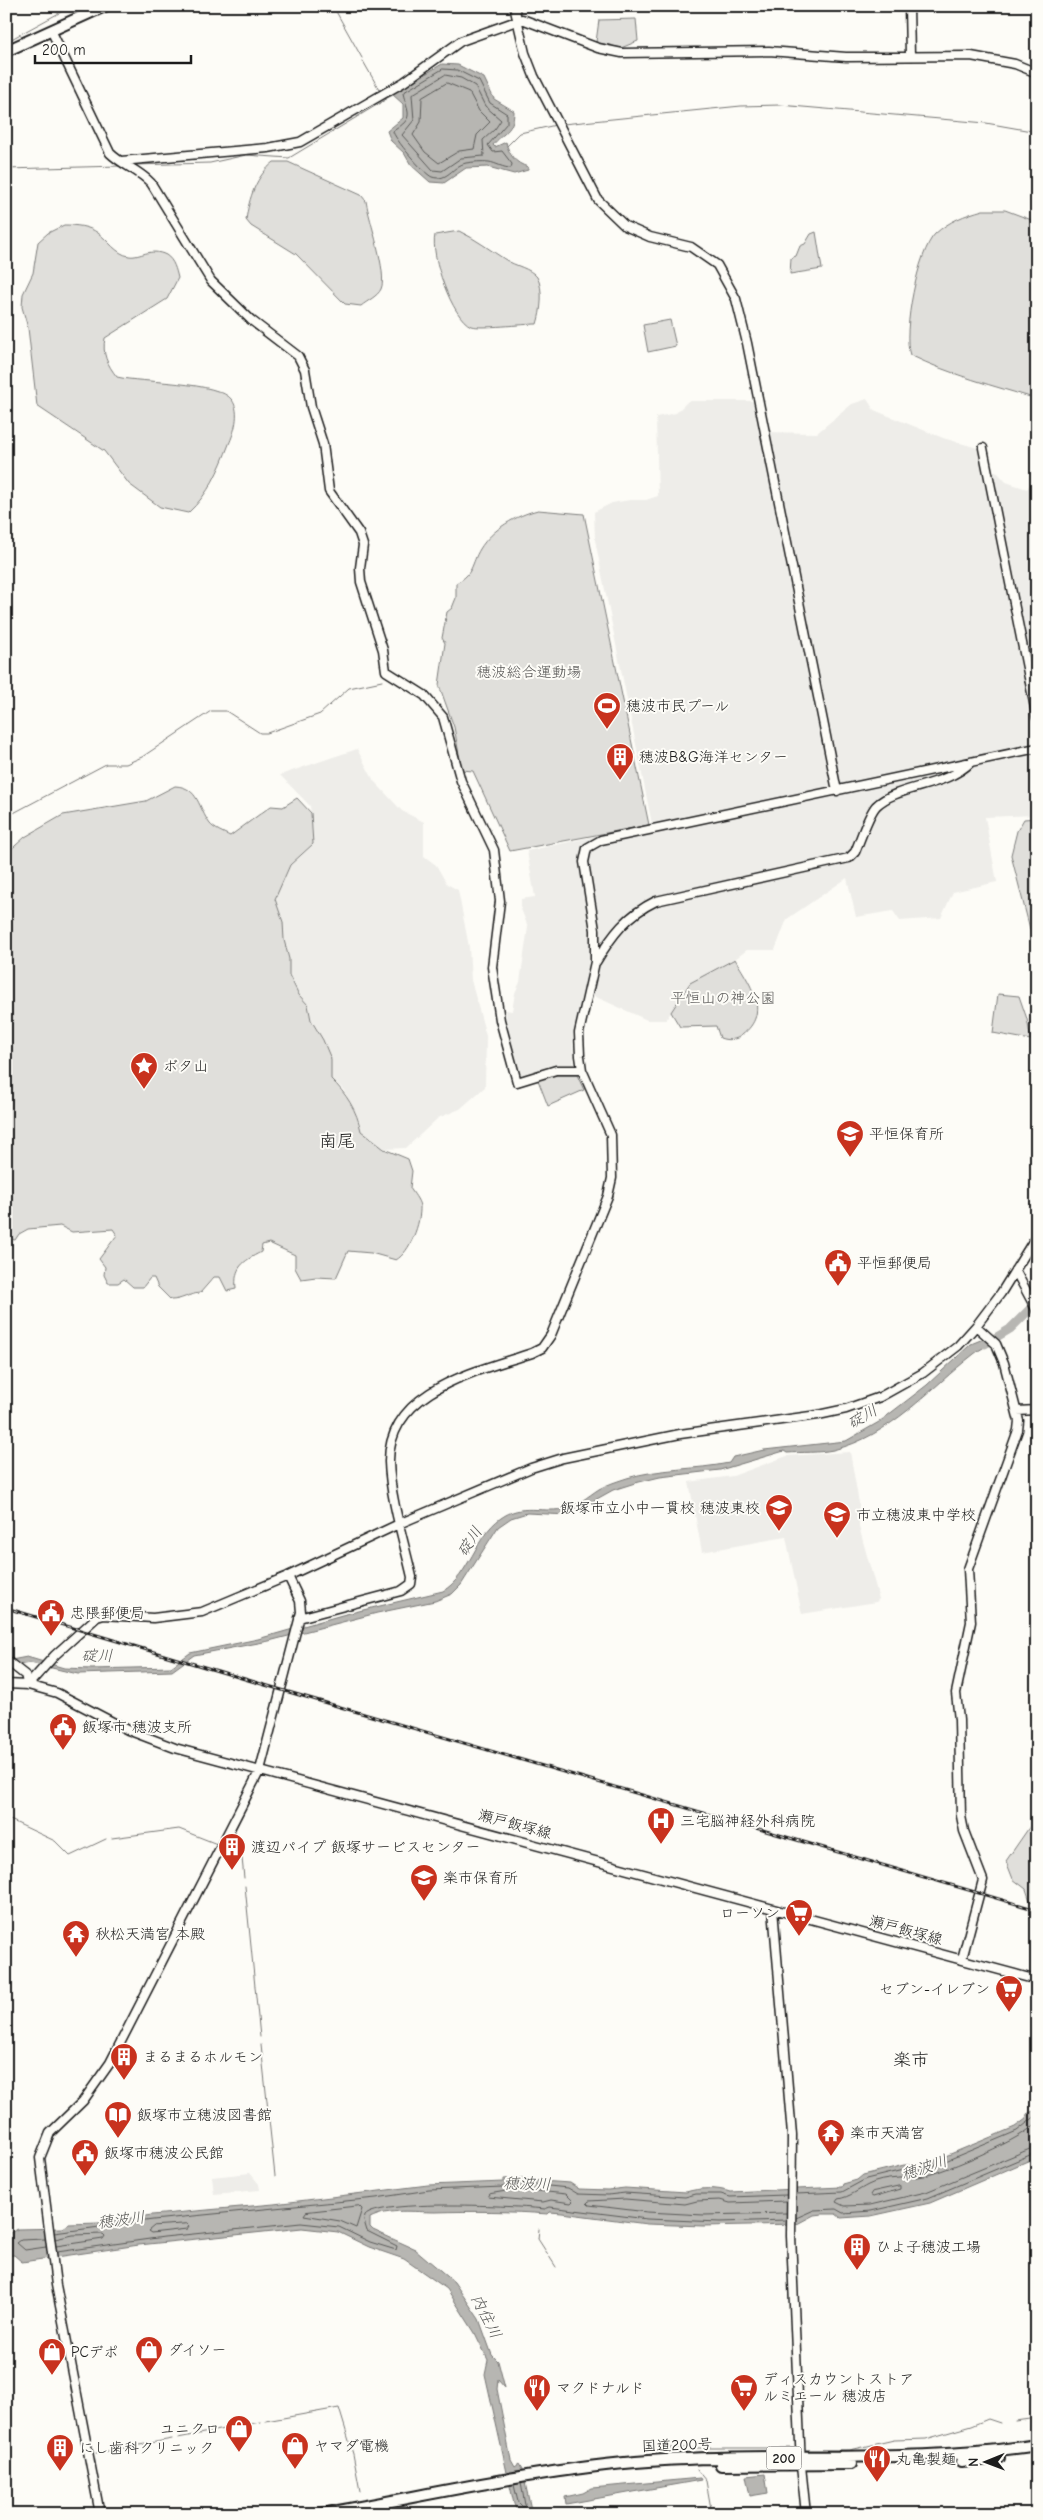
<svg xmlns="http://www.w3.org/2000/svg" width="1043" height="2520" font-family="'Comic Neue','Klee One',sans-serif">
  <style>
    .built { fill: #eeede9 }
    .green { fill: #e0dfdb; stroke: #7e7e7c }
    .water { fill: #b7b6b2; stroke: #797876 }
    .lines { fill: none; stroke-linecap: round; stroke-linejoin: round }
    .shore { stroke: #5a5a58; stroke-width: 1 }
    .stream { stroke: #797876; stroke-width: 1 }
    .river { stroke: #b7b6b2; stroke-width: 9 }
    .secondary-casing { stroke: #1c1c1c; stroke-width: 11 }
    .highway-casing { stroke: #1c1c1c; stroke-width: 14 }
    .secondary { stroke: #fdfcf7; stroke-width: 8 }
    .highway { stroke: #fdfcf7; stroke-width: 10 }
    .rail-casing { stroke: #1c1c1c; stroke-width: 3 }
    .rail { stroke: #fdfcf7; stroke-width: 1; stroke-dasharray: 4; stroke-linecap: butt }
    .labels { text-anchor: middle; stroke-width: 4; stroke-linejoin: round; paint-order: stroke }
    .shield { fill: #fdfcf7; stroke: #605f5e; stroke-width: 1 }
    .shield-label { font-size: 14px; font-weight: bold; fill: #1c1c1c }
    .park-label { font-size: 15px; fill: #575655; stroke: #fdfcf7 }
    .poi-label { font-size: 15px; fill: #1c1c1c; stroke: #fdfcf7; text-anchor: start }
    .street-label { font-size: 15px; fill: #1c1c1c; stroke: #fdfcf7 }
    .water-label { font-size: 16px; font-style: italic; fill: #5a5a58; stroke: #fdfcf7 }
    .quarter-label { font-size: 18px; fill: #1c1c1c; stroke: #fdfcf7 }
  </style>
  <rect width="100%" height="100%" fill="#fdfcf7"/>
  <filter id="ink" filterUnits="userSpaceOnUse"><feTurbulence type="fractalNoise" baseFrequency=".02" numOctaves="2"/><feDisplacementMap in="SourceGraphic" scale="10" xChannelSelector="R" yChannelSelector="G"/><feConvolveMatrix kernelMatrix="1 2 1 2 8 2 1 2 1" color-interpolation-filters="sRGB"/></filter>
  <g filter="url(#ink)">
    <path class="built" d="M867,399l7,11 69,28 38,11 4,20 13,4 8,9 21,7 10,-15v341l-52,2 12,65 -44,10 -12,26 -41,3 -7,-10 -37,6 -9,-39 -60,41 -12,31h-28l-12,9 -45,24 -24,37h-19l-64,-29 -10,44 1,30 -26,1 -23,11 -6,-1 -9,-34 -5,-32 7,1 3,-18 5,-11 8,-55 -7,-18v-10l14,-2 -8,-46 125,-27 -57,-284 -1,-28 18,-9 18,-3h16l12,-4 -2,-79 20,-4 12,-12h67l5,31 57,1 35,-29z
      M357,749l17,32 28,30 22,11v34l12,9 11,19 11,6 11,57 2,33 15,56 -1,51 -25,22 -22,9 -32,30 -22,1 -23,-18 -2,-11 -16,-31 -12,-10v-20l-8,-19 -12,-20 -3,-15 -9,-10 -10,-20v-16l-5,-19 -1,-18 -8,-23 15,-34 23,-21v-12l-3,-26 -30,-31z
      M850,1452l9,51v24l20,72 -3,3 -74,12 -16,-77 -84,15 -13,-70 44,-6 54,-20z
      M250,2173l9,11 1,6 -46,4 -2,-17z"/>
    <path class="green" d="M636,19l2,22 -17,7 -25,-6 3,-22z
      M274,162h14l73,33 5,6c3,19 22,73 15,88 -3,7 -14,12 -20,17l-16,-2 -49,-50 -45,-28 -5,-6c3,-22 10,-44 28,-58z
      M983,210h22l32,12v177c-43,-13 -86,-24 -127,-44 -8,-22 8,-104 25,-121 14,-13 30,-19 48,-24z
      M64,225c11,0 25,1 34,8 10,7 18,21 31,23 11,2 21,-9 37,-1 8,5 10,15 12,23l-11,21 -62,39c-3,16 2,26 12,39 24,6 102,4 115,23 9,12 2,33 -3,44 -10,26 -20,50 -41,69l-28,-6 -31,-23 -25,-33 -67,-45 -9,-78 -6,-21 1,-13 10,-21 5,-31 10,-9z
      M459,231c17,8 31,19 47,29 9,6 24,8 31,17 7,12 4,35 0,47 -14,0 -56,5 -66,2 -19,-8 -41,-71 -36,-91z
      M816,232l6,37 -32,5 1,-16 5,-2 4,-10 5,-2 6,-10z
      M670,320l6,26 -28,6 -5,-27z
      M538,510l46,4 65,311 -139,26 -37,-80 -11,-1 -8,-43 -15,-42 6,-42 -3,-5 5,-26 5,-4 4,-10v-15c18,-9 15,-19 24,-34 12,-20 37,-34 58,-39z
      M175,786c24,1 23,22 35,38 4,5 14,9 20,12l41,-30 12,1 14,-9 14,15 2,31 -23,21 -15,34 8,23 1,18 5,19v16l10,20 9,10 3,15 12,20 8,19v20c15,14 26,32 30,52l23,18 24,10 4,12 -2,17c3,5 9,12 10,18 1,17 -10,46 -24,54l-25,-7 -23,-2 -12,27 -20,-1 -15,2 -6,-11v-13l-26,-12 -7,2 -1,7c-19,10 -27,15 -25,37l-9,2 -7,-14h-6l-14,16c-12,1 -18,7 -29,7l-13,-13 -4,-9h-4l-7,9h-10l-9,-8 -6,4h-10l-4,-8 1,-8 -6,-8 18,-24 -4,-6 -41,3 -12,-6 -32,3 -9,5 -4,6 -9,-2 3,-26 -3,-4v-354l19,-17 38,-22 83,-14z
      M1037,818v138l-26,-101 6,-24 7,-12z
      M735,959c14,24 37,53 7,76 -6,5 -14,6 -22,3l-4,-12 -36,1 -9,-15 19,-29z
      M998,994l21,2 8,23 4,21 -38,-7z
      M554,1075h23l7,15 -36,16 -10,-26z
      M1037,1816v87l-7,-2 -4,-12 -13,-10 -7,-18z"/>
    <path class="water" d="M442,64l16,1 26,13 10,21 20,12c0,21 -11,21 -21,34l2,2 11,-5c3,13 9,21 22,25v3l-14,4 -26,-7 -22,1 -22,15 -14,-1 -19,-17 -7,-12 -13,-12 -4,-10 16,-13v-14l-11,-10z
      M988,1337l6,5c-7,4 -14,7 -20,12 -45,35 -83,82 -141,96 -14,3 -31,2 -46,3l-3,-2 -64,19 -60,7 -25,6 -22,7 -45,25 -41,-2 -16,5 -13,9 -37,58 -9,9 -17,7 -58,12 -108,28 -75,14 -22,16 -94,3 -48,-11 -24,4v-6l21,-4 37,11 28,1 79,-2 19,-14 68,-14 84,-24 101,-24c27,-16 32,-55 58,-73 21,-15 39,-5 62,-9 13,-2 25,-13 36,-20 9,-5 19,-8 28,-11 33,-10 68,-8 102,-15l4,-6 31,-7 82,-9 33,-19 48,-37 44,-41z
      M1037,2109v48l-107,46 -59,13 -30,2 -5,-4h-14l-8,1 -17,9 -94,2 -56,-2 -85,-11 -12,-1 -2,2c-39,-3 -75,-3 -113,-2 -22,0 -45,-4 -65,6v9l3,3 42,19 39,33 25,37 13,36 6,6 7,27 -7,-8 -1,9 14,71 4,7 4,-3 3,5 10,45h-14l-4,-10 -29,-130 3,-14 -13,-27 -28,-44 -43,-30 -35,-12 -31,-15 -36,-4 -163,17 -117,17 -8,-7 -8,1v-21l12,-6 45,-1 6,-4 29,-1 54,-8 122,-11 154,-19 76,-3v-3l18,-1 4,2 44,3 9,6 29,1 17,-2 61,4c13,-4 30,-5 44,0l112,-5 1,-3 14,-4 6,-5 41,-10h18l14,-5 79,-33 11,-8 1,-5z
      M765,2474l3,19 -18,3 -4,-20z
      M700,2478l1,2 -135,24 -1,-7 18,-4 9,-5z"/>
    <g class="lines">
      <path class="shore" d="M443,69l14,1 22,11 11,22 17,11v9l-19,22 5,7 9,-1 10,13 -1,4c-8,0 -15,-5 -22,-6 -6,-1 -17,0 -23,1 -14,3 -18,19 -34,14 -8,-3 -39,-40 -39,-46 23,-14 14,-18 10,-38z
        M445,75l16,3 14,8 10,20 16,14 -6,9 -12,11 1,16 -23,2 -19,13 -9,-1 -31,-35 12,-15 -2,-25z
        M447,83l22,9 10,19 11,11 -13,13 -3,14 -15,2 -20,12 -14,-11 -12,-17 8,-13 1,-24z
        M1037,2122c-9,15 -93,50 -113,54 -17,3 -39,0 -56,9 -10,5 -18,12 -30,14l-2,3 8,4 26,-1 56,-13 111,-46
        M900,2186v3l-27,8 -3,-2 2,-3z
        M519,2189l47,5 7,7 -2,2 -20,-3 -8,2 -55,-5 2,-3z
        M796,2194l46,-2 24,-13 37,-9h21l93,-39 20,-16
        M359,2206l3,3 -6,19 -16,-7 -36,-6 2,-3z
        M786,2213l-82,2 -57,-3 -58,-7 -2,-2 2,-2 36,-2 60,5 12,-3 23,-1 10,3 56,-2
        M796,2218l18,-8 22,-1 7,4 28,-2 57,-13 109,-46
        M187,2224l2,2 -2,3 -36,4 -3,-2 6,-5z
        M54,2233l99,-13 223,-22 53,-8 74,-3 6,-4h11l48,5 10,6 30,1 17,-2 60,4 11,-3h25l9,3 56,-2
        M45,2239l-24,1 -4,3 8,7 21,-3
        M55,2239l18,-4 30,-1 2,2 -2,3 -47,7
        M57,2252l107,-15 137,-14 38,4 31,15 26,8 1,-4 -30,-15 -3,-10 1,-5c14,-17 152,-10 180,-7l5,-2 97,12 73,3 66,-2
        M514,2485l4,17 5,5 2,-2 -4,-22"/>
      <path class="stream" d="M333,6l29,52
        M109,9l6,-3
        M77,24l15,-7
        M6,42l66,-36
        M363,61l17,30
        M385,99l8,-4
        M563,124l178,-18 39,-1 206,18 51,9
        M507,146l13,-13 36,-8
        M134,165l76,-2 36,-8 43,3 96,-58
        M6,169l114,-3
        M6,817l100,-53h20l16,-7 69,-46h15l34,22h7l53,-19 29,-26 33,-7
        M6,1818l49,23 15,15 36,-17
        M112,1838l67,-9 38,15
        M227,1847l15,11 2,20
        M245,1886l15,151
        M261,2045l14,131
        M539,2229l-1,10 18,28
        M266,2421l73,-13 14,46 7,37
        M1015,2421l22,-3
        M178,2438l82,-16
        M660,2442l14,11
        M667,2448h105
        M780,2448h13
        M806,2450h44l44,-10 32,-1 45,-13 17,-7 12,4
        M96,2453l76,-14
        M697,2470l9,11 6,33
        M6,2482l6,32
        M411,2514l40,-7 1,7"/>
      <path class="river" d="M985,1344l25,-15 27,-27"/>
      <defs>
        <path id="secondary" d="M514,6l11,47 9,23 64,124 27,26 25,11 41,10 26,18 19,34 11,44 90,448
          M909,6l1,50
          M51,30l59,123c12,12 29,17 41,30l60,98 40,39 47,36 7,14 6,37 12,37 6,47 30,42 4,12 -3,23 1,14 22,68 3,21 38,24 19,22 18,64 33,69 6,51 -8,66 8,53 17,62 39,-12h26
          M121,161l147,-13 32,-6 104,-60 57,-41 61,-22 76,29 24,5 147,-2 77,6 125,-1 44,8 22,9
          M983,448l54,270
          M596,962c16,-27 31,-47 60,-61l193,-43 6,-6c5,-11 13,-37 21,-46 21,-21 69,-18 95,-44
          M1015,1270l22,41
          M1017,1411l20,-1
          M299,1618l102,-27 10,-7 1,-7c-8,-35 -22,-80 -23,-115 -1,-73 90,-91 143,-109l10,-5 9,-13 57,-139 4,-18 -1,-43 -29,-65 -2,-14 -1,-23 16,-71v-32l-11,-68 3,-14 14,-8 436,-92
          M6,1660l19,15 3,10 29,8 71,37 47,18 862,232
          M6,1684l22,1 27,-30 42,-38 7,-2 49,3 49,-6 86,-36 113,-53 130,-55 32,-10 117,-24 138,-19 28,-6 34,-12 43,-24 35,-27 18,-20 25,-33 36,-58
          M773,1909l19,226 -1,101 10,230 5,48
          M962,1959l21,-79 -19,-49 -3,-15 -2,-96 -3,-27 15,-71 -3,-53 50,-139 1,-9 -15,-58 -8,-19 -20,-18
          M100,2514l-44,-229 -16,-127 10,-25 33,-32 27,-38 150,-293 41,-158 -1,-11 -12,-25"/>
        <path id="highway" d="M6,51l99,-45
          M961,2462l38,-4
          M721,2465l130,-1
          M321,2514c109,-19 218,-45 328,-53 129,-10 259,4 388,-16"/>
      </defs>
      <use href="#secondary" class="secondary-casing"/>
      <use href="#highway" class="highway-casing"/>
      <use href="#secondary" class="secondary"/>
      <use href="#highway" class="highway"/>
      <defs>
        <path id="rail" d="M6,1608l269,80 762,222"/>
      </defs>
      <use href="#rail" class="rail-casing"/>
      <use href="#rail" class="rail"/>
    </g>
  </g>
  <defs>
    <symbol id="stadium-pin" viewBox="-11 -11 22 30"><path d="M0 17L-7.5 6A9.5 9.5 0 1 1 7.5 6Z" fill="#c8321e" stroke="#fdfcf7"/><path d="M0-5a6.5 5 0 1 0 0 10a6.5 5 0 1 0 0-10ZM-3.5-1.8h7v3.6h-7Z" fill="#fff"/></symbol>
    <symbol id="building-pin" viewBox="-11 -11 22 30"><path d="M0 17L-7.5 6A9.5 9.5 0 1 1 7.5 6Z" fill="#c8321e" stroke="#fdfcf7"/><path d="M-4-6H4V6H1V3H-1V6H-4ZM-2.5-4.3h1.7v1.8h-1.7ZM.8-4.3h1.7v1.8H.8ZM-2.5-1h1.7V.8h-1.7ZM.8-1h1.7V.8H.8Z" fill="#fff"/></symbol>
    <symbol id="sight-pin" viewBox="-11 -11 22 30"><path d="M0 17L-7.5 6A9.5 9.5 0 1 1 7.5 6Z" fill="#c8321e" stroke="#fdfcf7"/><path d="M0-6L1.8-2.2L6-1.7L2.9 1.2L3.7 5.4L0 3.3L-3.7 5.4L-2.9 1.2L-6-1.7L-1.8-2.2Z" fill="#fff"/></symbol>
    <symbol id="school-pin" viewBox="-11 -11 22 30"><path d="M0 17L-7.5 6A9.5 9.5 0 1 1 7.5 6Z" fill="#c8321e" stroke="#fdfcf7"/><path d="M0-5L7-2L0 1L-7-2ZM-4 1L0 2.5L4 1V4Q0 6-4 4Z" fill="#fff"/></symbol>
    <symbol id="civic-pin" viewBox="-11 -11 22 30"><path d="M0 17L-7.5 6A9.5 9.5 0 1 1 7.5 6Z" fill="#c8321e" stroke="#fdfcf7"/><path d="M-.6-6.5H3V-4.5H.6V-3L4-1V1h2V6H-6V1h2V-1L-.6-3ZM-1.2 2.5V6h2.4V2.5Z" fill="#fff"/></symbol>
    <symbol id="hospital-pin" viewBox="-11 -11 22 30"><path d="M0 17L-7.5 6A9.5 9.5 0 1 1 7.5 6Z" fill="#c8321e" stroke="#fdfcf7"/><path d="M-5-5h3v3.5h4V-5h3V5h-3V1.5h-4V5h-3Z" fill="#fff"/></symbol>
    <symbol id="supermarket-pin" viewBox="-11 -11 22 30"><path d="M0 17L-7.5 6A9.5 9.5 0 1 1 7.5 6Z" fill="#c8321e" stroke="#fdfcf7"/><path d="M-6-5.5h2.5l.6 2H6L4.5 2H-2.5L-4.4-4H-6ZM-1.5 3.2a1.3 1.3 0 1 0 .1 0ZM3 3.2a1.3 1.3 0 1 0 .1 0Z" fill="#fff"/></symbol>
    <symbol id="temple-pin" viewBox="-11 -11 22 30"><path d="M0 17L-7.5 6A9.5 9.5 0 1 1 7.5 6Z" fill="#c8321e" stroke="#fdfcf7"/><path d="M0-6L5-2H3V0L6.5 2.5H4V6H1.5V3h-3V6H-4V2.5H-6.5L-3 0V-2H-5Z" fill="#fff"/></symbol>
    <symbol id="library-pin" viewBox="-11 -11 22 30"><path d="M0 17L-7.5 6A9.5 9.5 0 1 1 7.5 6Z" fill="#c8321e" stroke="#fdfcf7"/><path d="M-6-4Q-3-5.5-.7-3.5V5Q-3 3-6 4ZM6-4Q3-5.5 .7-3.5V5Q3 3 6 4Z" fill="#fff"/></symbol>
    <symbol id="shop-pin" viewBox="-11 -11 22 30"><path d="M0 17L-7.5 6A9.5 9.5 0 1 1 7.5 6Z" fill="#c8321e" stroke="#fdfcf7"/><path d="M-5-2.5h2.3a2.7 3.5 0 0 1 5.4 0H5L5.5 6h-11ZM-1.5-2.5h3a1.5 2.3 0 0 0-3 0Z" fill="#fff"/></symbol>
    <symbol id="restaurant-pin" viewBox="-11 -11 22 30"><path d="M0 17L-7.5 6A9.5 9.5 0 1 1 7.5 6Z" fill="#c8321e" stroke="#fdfcf7"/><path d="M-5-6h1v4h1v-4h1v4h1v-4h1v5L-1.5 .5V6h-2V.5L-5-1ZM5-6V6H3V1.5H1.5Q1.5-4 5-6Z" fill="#fff"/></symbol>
  </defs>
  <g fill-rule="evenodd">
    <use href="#stadium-pin" x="591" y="690" width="32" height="43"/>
    <use href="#building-pin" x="604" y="741" width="32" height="43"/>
    <use href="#sight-pin" x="128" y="1050" width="32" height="43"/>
    <use href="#school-pin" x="834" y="1118" width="32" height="43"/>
    <use href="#civic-pin" x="822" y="1247" width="32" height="43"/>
    <use href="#school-pin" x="763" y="1492" width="32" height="43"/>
    <use href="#school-pin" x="821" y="1499" width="32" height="43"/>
    <use href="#civic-pin" x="35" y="1597" width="32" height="43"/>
    <use href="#civic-pin" x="47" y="1711" width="32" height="43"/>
    <use href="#hospital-pin" x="645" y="1805" width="32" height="43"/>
    <use href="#building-pin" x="216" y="1831" width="32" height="43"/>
    <use href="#school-pin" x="408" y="1862" width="32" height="43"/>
    <use href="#supermarket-pin" x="783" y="1897" width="32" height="43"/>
    <use href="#temple-pin" x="60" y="1918" width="32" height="43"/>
    <use href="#supermarket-pin" x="993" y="1973" width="32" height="43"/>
    <use href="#building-pin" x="108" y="2041" width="32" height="43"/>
    <use href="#library-pin" x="102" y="2099" width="32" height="43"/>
    <use href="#temple-pin" x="815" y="2117" width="32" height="43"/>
    <use href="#civic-pin" x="69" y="2137" width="32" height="43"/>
    <use href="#building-pin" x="841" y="2231" width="32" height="43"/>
    <use href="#shop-pin" x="133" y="2334" width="32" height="43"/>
    <use href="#shop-pin" x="36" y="2336" width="32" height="43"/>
    <use href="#restaurant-pin" x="521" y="2372" width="32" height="43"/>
    <use href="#supermarket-pin" x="728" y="2372" width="32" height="43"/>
    <use href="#shop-pin" x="223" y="2413" width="32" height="43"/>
    <use href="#shop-pin" x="279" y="2430" width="32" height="43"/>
    <use href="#building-pin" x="44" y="2432" width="32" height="43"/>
    <use href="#restaurant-pin" x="861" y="2443" width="32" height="43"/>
  </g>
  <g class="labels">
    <rect class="shield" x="766.5" y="2446.5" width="35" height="23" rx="4"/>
    <g class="shield-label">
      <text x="784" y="2463">200</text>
    </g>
    <g class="park-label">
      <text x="529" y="677">穂波総合運動場</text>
      <text x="723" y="1003">平恒山の神公園</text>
    </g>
    <g class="poi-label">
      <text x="626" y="711">穂波市民プール</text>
      <text x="639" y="762">穂波B&amp;G海洋センター</text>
      <text x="163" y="1071">ボタ山</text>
      <text x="869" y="1139">平恒保育所</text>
      <text x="857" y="1268">平恒郵便局</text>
      <text x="760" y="1513" text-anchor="end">飯塚市立小中一貫校 穂波東校</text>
      <text x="856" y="1520">市立穂波東中学校</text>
      <text x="70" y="1618">忠隈郵便局</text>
      <text x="82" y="1732">飯塚市 穂波支所</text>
      <text x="680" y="1826">三宅脳神経外科病院</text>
      <text x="251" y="1852">渡辺パイプ 飯塚サービスセンター</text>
      <text x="443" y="1883">楽市保育所</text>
      <text x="780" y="1918" text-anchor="end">ローソン</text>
      <text x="95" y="1939">秋松天満宮 本殿</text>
      <text x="990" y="1994" text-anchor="end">セブン-イレブン</text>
      <text x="143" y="2062">まるまるホルモン</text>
      <text x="137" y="2120">飯塚市立穂波図書館</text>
      <text x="850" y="2138">楽市天満宮</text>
      <text x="104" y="2158">飯塚市穂波公民館</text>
      <text x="876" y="2252">ひよ子穂波工場</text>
      <text x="168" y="2355">ダイソー</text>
      <text x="71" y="2357">PCデポ</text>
      <text x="763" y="2384">ディスカウントストア<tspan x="763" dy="17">ルミエール 穂波店</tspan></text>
      <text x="556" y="2393">マクドナルド</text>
      <text x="220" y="2434" text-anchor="end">ユニクロ</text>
      <text x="314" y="2451">ヤマダ電機</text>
      <text x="79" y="2453">にし歯科クリニック</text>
      <text x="896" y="2464">丸亀製麺</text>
    </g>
    <g class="street-label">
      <text transform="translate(515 1824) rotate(15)" y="5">瀬戸飯塚線</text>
      <text transform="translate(906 1930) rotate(15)" y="5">瀬戸飯塚線</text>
      <text transform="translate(677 2445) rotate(-2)" y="5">国道200号</text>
    </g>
    <g class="water-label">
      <text transform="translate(862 1416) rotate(-30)" y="6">碇川</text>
      <text transform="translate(469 1541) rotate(-57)" y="6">碇川</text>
      <text x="97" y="1661">碇川</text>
      <text transform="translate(924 2167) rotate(-19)" y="6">穂波川</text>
      <text transform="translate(527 2183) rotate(1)" y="6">穂波川</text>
      <text transform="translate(121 2219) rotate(-7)" y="6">穂波川</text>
      <text transform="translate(487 2316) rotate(63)" y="6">内住川</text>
    </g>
    <g class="quarter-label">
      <text x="337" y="1147">南尾</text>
      <text x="911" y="2066">楽市</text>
    </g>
  </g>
  <rect width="1043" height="2520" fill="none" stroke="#fdfcf7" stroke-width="25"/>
  <rect x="12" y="12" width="1018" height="2495" fill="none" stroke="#1c1c1c" stroke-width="2" filter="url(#ink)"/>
  <g transform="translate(986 2462) rotate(269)" stroke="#fdfcf7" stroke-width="4" paint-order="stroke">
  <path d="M0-4L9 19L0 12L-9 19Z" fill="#1c1c1c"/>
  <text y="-8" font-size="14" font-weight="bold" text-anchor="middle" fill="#1c1c1c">N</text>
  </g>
  <path d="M35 55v8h156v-8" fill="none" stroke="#1c1c1c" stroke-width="2.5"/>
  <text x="42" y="55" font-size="15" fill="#1c1c1c" stroke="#fdfcf7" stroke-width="4" paint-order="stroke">200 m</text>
</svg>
